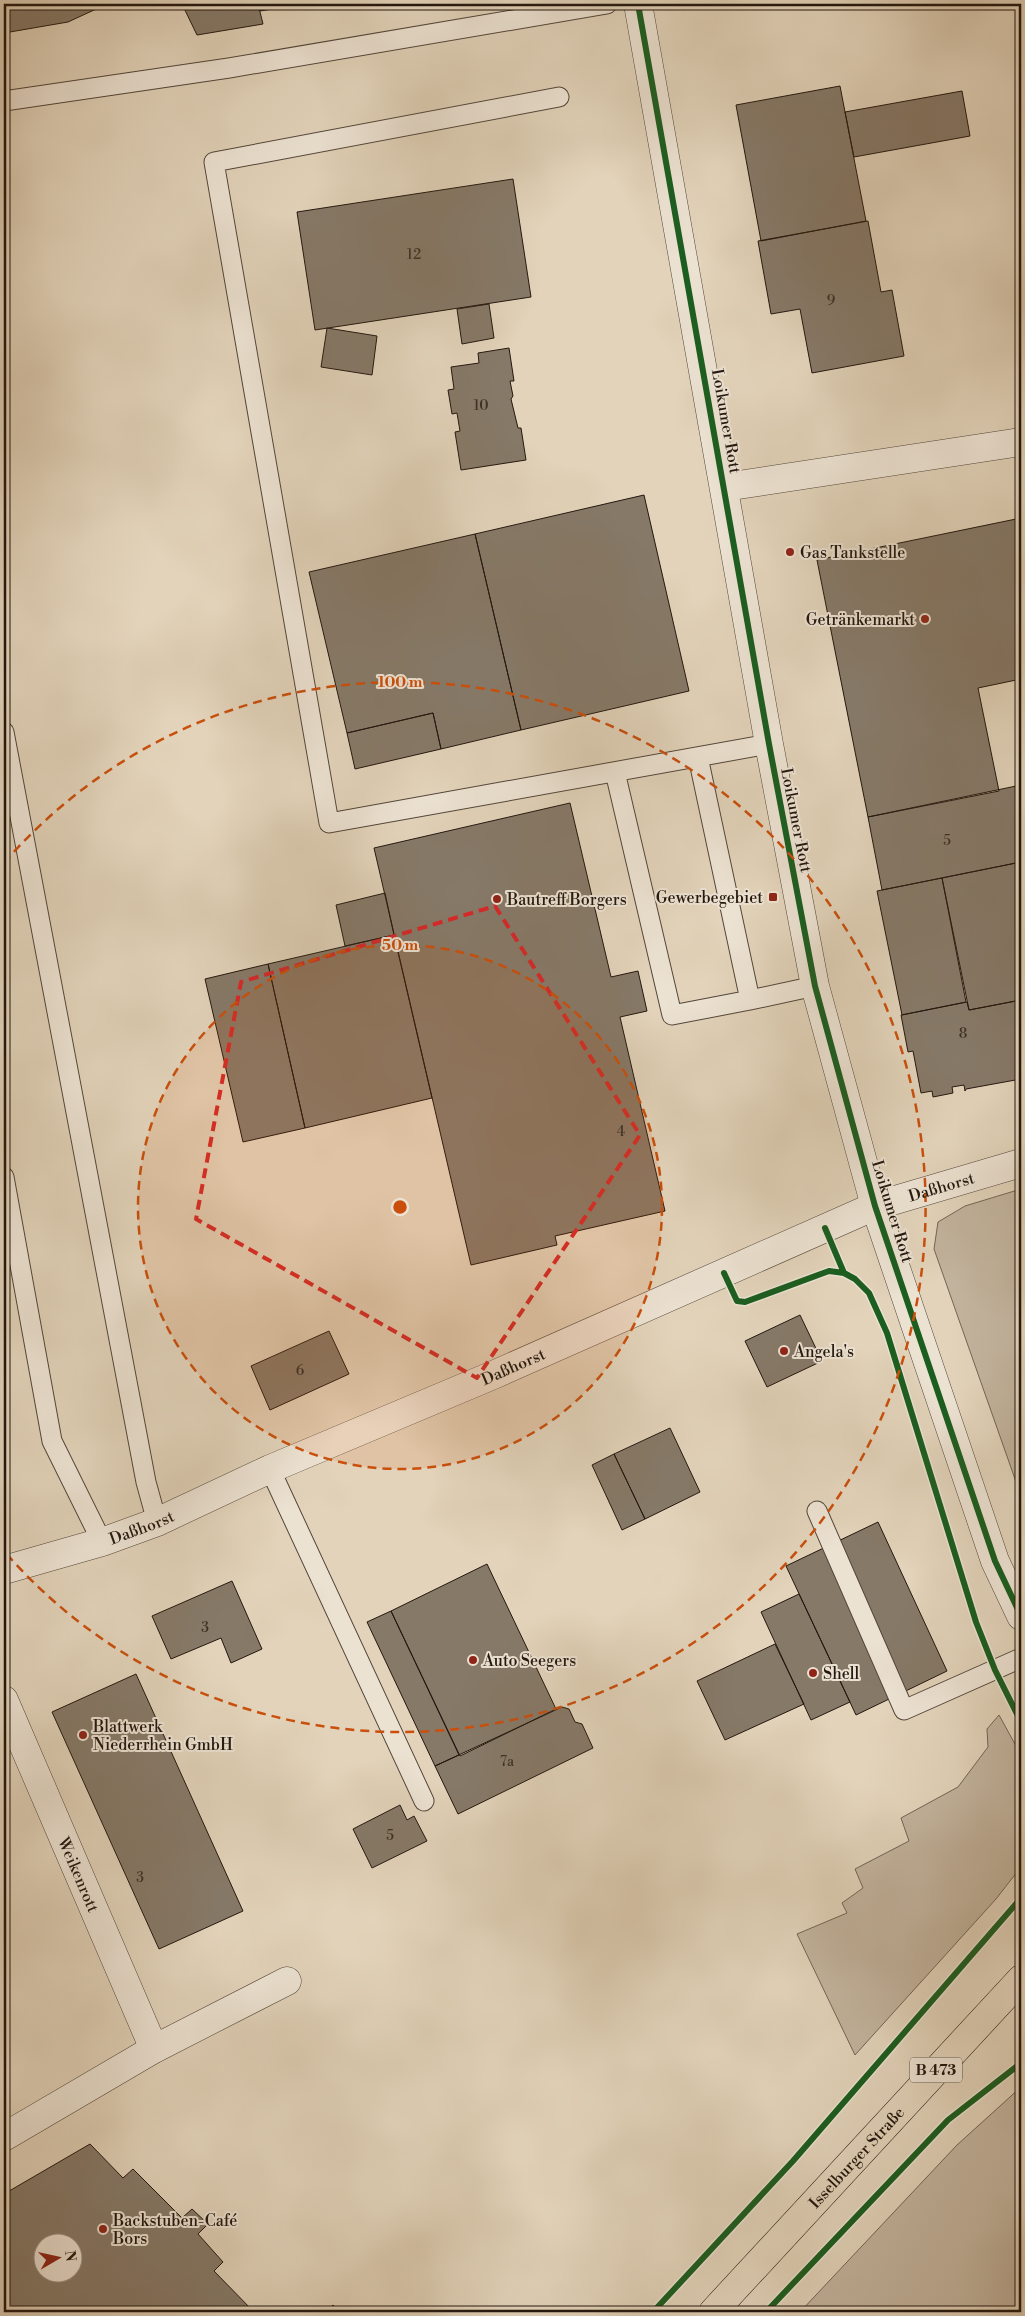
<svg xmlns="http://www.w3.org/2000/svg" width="1025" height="2316" font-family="'Libre Bodoni',serif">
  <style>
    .green { fill: #c2b39d; stroke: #726556 }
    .building { fill: #867968; stroke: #23170f; fill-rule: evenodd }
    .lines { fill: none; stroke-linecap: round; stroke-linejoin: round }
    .lane-casing { stroke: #53463a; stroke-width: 21 }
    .street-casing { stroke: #53463a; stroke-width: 29 }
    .primary-casing { stroke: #23170f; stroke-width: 29 }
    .lane { stroke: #ece2d2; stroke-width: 19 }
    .street { stroke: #ece2d2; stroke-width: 28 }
    .primary { stroke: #e2d3ba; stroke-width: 28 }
    .cycleway-casing { stroke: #ece2d2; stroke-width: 9 }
    .cycleway { stroke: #1b5e20; stroke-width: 6 }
    .marked { fill: none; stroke: #d62828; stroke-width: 4; stroke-dasharray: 10 6; stroke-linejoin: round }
    .ring { fill: none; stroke: #ca4f0c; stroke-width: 2.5; stroke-dasharray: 9 6 }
    .poi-dot { fill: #8f2418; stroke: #ece2d2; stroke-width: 2 }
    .labels { text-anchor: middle; stroke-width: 4; stroke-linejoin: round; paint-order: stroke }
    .number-label { font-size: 14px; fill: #3c3025 }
    .shield { fill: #ece2d2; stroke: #5f544a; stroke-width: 1 }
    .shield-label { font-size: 15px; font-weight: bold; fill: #23170f }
    .street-label { font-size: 16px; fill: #23170f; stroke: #ece2d2 }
    .poi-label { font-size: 16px; fill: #23170f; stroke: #ece2d2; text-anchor: start }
    .centre { fill: #ca4f0c; stroke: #ece2d2; stroke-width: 2.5 }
    .ring-label { font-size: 15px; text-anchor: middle; font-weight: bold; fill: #ca4f0c; stroke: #ece2d2; stroke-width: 4; stroke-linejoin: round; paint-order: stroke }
  </style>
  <rect width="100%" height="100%" fill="#e2d3ba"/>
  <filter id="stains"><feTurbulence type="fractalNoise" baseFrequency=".004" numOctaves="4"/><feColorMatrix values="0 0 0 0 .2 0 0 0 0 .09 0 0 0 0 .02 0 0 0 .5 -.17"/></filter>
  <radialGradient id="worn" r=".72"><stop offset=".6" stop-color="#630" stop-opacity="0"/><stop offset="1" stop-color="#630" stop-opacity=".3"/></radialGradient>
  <path class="green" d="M1021,1189v307l-87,-247 4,-27 27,-16z
    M999,1715l22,40v112l-25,32 -141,156 -58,-121 50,-21 -5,-10 21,-15 -8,-19 54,-28 -8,-23 57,-31 30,-40 -1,-18z
    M1021,2087v222l-9,3h-212l157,-167z"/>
  <path class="building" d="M4,4h103l-39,18 -64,11z
    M182,4h76l5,20 -66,11z
    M258,4h46l-44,7z
    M840,86l26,135 -105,20 -25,-136z
    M962,91l8,45 -116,21 -9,-45z
    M513,179l18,118 -216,33 -18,-118z
    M868,221l13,71 11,-2 12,66 -92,17 -12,-64 -29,5 -13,-73z
    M489,304l5,34 -32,6 -5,-35z
    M327,328l50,8 -5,39 -51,-8z
    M509,348l5,33h-4l3,15 -2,3 7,29h3l5,32 -65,10 -6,-38 5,-1 -3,-18 -5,1 -4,-24 6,-1 -3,-22 28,-4 -1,-10z
    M644,495l45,196 -168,39 -46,-196z
    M1021,518v161l-43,9 21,103 -131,26 -51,-257z
    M475,534l46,196 -80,19 -8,-36 -86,20 -38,-161z
    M433,713l8,36 -86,20 -8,-36z
    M1021,785v77l-139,28 -14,-73z
    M570,803l41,174 27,-6 9,40 -27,6 45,194 -110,25 2,9 -86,20 -97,-417z
    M1021,862v138l-52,10 -27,-132z
    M942,878l24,124 -64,13 -25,-124z
    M385,893l9,42 -49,11 -9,-41z
    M394,935l38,163 -127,30 -37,-164z
    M268,964l37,164 -62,14 -38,-163z
    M1021,1000v79l-55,10 -1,2 -1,-6 -12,2 1,6 -20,4 -1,-6 -11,2 -8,-42 -5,1 -7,-37 66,-13 2,8z
    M800,1315l22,46 -55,26 -22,-46z
    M329,1331l20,43 -79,36 -19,-44z
    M670,1428l30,64 -55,27 -31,-65z
    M614,1454l31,65 -23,11 -30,-65z
    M878,1522l69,149 -91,44 -70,-149z
    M487,1564l69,145 -96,47 -69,-145z
    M232,1581l30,68 -31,14 -10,-25 -50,21 -19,-43z
    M799,1594l51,108 -39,18 -50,-108z
    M391,1611l68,144 -24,11 -68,-144z
    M775,1644l29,60 -79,36 -28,-59z
    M136,1674l107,237 -84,38 -107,-237z
    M562,1707l7,2 6,13 7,2 11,24 -135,66 -23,-48z
    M400,1805l7,15 7,-4 13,25 -55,27 -19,-39z
    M90,2144l33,34 10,-9 49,49 10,-9 16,15 -10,10 25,28 -9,9 40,41h-250v-118zM42,2244h30v30h-30z
    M333,2305l7,7h-15z"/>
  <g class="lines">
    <defs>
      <path id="lane" d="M559,97l-345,65 115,661 440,-79
        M4,101l225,-33 378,-64
        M4,732l142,750 11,40
        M698,757l52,243 65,-14
        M615,772l57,243 78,-15
        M4,1177l48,264 50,101
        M270,1469l154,332
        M817,1511l87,199 117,-52"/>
      <g id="street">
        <path d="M638,4l131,740 46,242 60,220 120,355 26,55"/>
        <path d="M725,487l296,-45"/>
        <path id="s1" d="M4,1570l98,-28 55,-20 113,-53 221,-93 384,-170 146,-43"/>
        <path id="s2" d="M4,1700l150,349"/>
        <path d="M4,2137l150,-88 133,-68"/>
      </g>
      <g id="primary">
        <path id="s3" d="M713,2312l308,-333"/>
      </g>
    </defs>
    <use href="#lane" class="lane-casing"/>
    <use href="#street" class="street-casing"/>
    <use href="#primary" class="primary-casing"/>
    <use href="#lane" class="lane"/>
    <use href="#street" class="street"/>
    <use href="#primary" class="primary"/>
    <defs>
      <path id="cycleway" d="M638,4l131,740 46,242 60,220 120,355 26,55
        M825,1228l19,45 11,6 14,14 18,40 89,289 19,48 26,52
        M724,1273l13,28 8,1 84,-31 15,2
        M653,2312l140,-151 228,-263
        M766,2312l182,-192 73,-57"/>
    </defs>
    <use href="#cycleway" class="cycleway-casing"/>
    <use href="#cycleway" class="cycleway"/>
  </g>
  <path class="marked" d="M495,906l145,229 -163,243 -281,-159 45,-237z"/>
  <circle cx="400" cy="1207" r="262" fill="#ca4f0c" fill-opacity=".12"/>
  <g class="ring">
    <circle cx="400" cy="1207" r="262"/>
    <path d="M4 863A525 525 0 1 1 4 1551"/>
  </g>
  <g class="poi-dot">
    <circle cx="790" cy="552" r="5"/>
    <circle cx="925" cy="619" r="5"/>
    <rect x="768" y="892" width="10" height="10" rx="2.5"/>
    <circle cx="497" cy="899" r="5"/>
    <circle cx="784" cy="1351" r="5"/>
    <circle cx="473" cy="1660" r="5"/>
    <circle cx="813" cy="1673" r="5"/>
    <circle cx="83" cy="1735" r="5"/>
    <circle cx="103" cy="2229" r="5"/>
  </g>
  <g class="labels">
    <g class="number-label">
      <text x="414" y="259">12</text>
      <text x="831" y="305">9</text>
      <text x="481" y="410">10</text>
      <text x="947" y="845">5</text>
      <text x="963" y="1038">8</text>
      <text x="621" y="1136">4</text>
      <text x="300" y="1375">6</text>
      <text x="205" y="1632">3</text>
      <text x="507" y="1766">7a</text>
      <text x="390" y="1840">5</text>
      <text x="140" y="1882">3</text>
    </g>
    <rect class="shield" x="910" y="2057.5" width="52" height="25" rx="4"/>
    <g class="shield-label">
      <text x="936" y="2075">B 473</text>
    </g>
    <g class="street-label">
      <text transform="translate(727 421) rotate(80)" y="6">Loikumer Rott</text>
      <text transform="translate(797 820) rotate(79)" y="6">Loikumer Rott</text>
      <text dy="6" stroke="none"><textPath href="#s1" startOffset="1014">Daßhorst</textPath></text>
      <text transform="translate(893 1211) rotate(73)" y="6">Loikumer Rott</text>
      <text dy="6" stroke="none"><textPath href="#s1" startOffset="549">Daßhorst</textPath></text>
      <text dy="6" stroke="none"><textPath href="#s1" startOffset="144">Daßhorst</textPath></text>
      <text dy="6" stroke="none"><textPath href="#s2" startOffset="190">Weikenrott</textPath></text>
      <text dy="6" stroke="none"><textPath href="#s3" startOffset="211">Isselburger Straße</textPath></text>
    </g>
    <g class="poi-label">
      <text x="800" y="558">Gas Tankstelle</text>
      <text x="915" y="625" text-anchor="end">Getränkemarkt</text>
      <text x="763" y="903" text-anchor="end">Gewerbegebiet</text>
      <text x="507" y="905">Bautreff Borgers</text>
      <text x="794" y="1357">Angela's</text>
      <text x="483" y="1666">Auto Seegers</text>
      <text x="823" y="1679">Shell</text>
      <text x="93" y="1732">Blattwerk<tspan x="93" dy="18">Niederrhein GmbH</tspan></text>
      <text x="113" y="2226">Backstuben-Café<tspan x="113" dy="18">Bors</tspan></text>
    </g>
  </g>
  <circle cx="400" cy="1207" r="8" class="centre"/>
  <g class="ring-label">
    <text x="400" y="687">100 m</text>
    <text x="400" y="950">50 m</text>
  </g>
  <rect width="1025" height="2316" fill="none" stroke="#e2d3ba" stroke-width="20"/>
  <rect x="5" y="5" width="1015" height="2306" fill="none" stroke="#23170f" stroke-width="2.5"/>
  <rect x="10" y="10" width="1005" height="2296" fill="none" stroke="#23170f"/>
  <g transform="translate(58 2258) rotate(81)"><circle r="24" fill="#ece2d2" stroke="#9c9184"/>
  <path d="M0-4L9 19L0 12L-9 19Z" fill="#8f2418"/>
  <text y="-8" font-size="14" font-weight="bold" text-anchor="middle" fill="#23170f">N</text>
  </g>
  <rect width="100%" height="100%" filter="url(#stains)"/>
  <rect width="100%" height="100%" fill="url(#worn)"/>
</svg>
